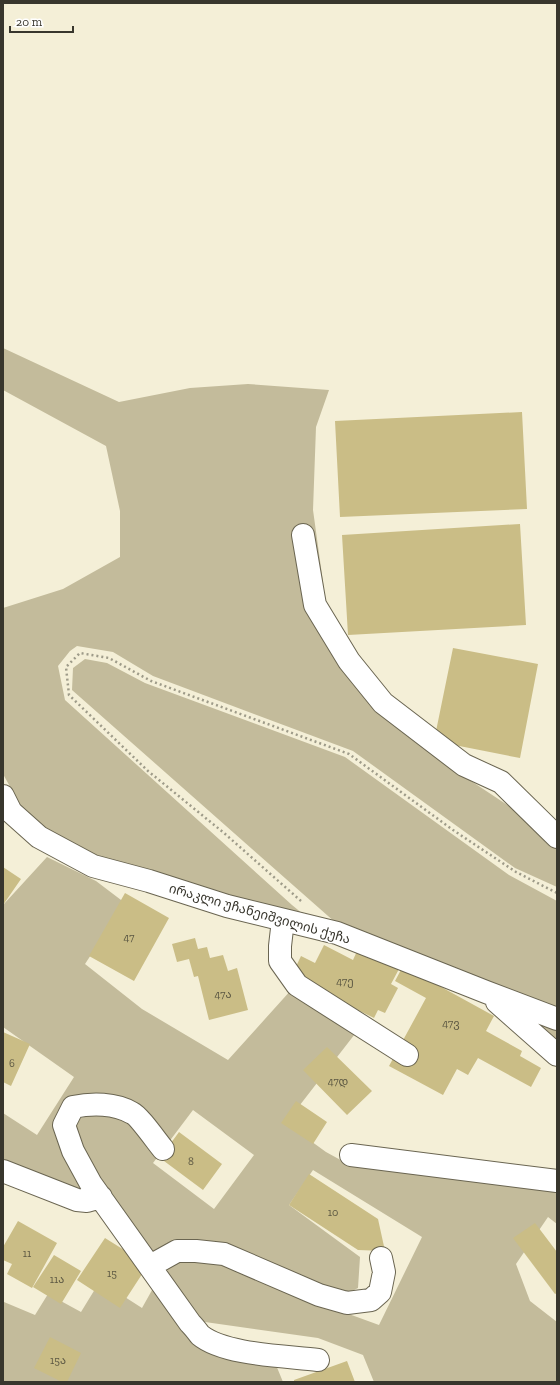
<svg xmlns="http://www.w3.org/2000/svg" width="560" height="1385" font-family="'Zilla Slab','Noto Sans Georgian',serif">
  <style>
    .green { fill: #c3bb9b; fill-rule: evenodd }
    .building { fill: #cabd86 }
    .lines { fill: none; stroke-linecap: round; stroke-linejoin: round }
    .minor-casing { stroke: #6a6551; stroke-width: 24 }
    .path { stroke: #9e9b89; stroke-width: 2.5; stroke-dasharray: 2 3; stroke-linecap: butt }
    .minor { stroke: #fff; stroke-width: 22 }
    .labels { text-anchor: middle; stroke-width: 3; stroke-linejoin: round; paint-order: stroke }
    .number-label { font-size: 11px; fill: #5c5843 }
    .street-label { font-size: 13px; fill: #38362d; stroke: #fff }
  </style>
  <rect width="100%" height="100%" fill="#f4efd7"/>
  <path class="green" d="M3,348l116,54 71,-14 58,-4 81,6 -13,37 -3,83 10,72 5,61 128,128 62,41 39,31v44l-42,-19 -162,-117 -200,-75 -40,-24 -36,-6 -7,5 -12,15 7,34 227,205 17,14 -231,-68 -49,-30 -26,-47v-166l60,-19 57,-32v-46l-14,-65 -103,-56z
    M85,659l22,4 38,20 200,74 164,118 48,26v111l-221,-89 -264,-233 1,-22z
    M47,857l49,24 29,22 -40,61 57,45 86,51 64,-71 66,41 -72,93 40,29 20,11 211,23v38l-9,-7 -32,47 14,37 27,21v60h-183l-11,-27 -45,-17 -120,-17 -31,-44 1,-13 10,-7h14l26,4 84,36 77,28 43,-88 -109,-67 -24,35 71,52 -2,31 -12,6 -24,-6 -86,-40 -18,-5h-29l-21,4 -18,7 -57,-77 -21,-43 2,-14 14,-4 8,-19 -28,2 -10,21 2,11 2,12 27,51 -86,-33v-48l34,22 37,-58 -71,-50v-122zM193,1110l61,45 -40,54 -61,-46z
    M515,1012l42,13v23z
    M100,1281l42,27 14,-25 42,57 78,25 7,17h-280v-77l1,-3 31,13 13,-21 33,18z"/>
  <path class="building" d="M522,412l5,97 -187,8 -5,-96z
    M520,524l6,101 -178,10 -6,-100z
    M453,648l85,16 -18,94 -86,-17z
    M3,867l18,12 -18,26z
    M125,893l44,25 -35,63 -45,-25z
    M195,938l3,11 9,-2 3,11 13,-3 5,16 9,-3 11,42 -39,10 -11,-44 -4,1 -5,-18 -12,3 -5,-18z
    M324,945l29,15 5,-11 41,20 -8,15 7,4 -13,25 -7,-3 -4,8 -83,-41 10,-21 14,7z
    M403,966l91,50 -8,15 36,20 -2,5 21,12 -10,19 -53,-29 -10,17 -11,-6 -14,26 -54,-29 37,-68 -31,-17z
    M3,1032l27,12 -19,42 -8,-4z
    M327,1047l45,44 -25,24 -44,-45z
    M296,1101l31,21 -14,22 -32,-21z
    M179,1132l43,32 -19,26 -43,-32z
    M309,1174l69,45 7,32 -27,-1 -69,-45z
    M18,1221l39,22 -25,45 -25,-14 5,-10 -9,-4v-13z
    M535,1223l22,29v41l-2,1 -42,-56z
    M105,1238l43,27 -28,43 -43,-28z
    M54,1255l27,16 -20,33 -28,-17z
    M50,1337l31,16 -14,29h-5l-28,-14z
    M347,1361l8,21h-61v-2z"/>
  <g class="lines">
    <defs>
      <path id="minor" d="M303,535l12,70 34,56 34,42 81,62 37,17 56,55
        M3,796l8,16 28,25 54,29 56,15 78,25 110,27 149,59 71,27
        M283,920l-3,26v15l17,24 110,70
        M497,1002l60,53
        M163,1149c-6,-7 -24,-33 -31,-36 -17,-10 -40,-10 -59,-6l-9,18 9,26 18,33 99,139c4,4 7,8 10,12 24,20 86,21 118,25
        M351,1155l206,26
        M3,1171l74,29 10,1 14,-4
        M150,1266l27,-15h19l28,3 95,41 28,8 24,-3 9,-8 4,-20 -3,-14"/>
    </defs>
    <use href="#minor" class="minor-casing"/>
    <path class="path" d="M301,901l-77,-68 -76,-62 -79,-76 -3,-28 14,-14 29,5 42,23 198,73 104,76 63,42 41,21"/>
    <use href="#minor" class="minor"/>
  </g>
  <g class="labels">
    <g class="number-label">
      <text x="129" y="941">47</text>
      <text x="345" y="985">47ე</text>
      <text x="223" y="998">47ა</text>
      <text x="451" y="1027">47ვ</text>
      <text x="12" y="1067">6</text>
      <text x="338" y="1085">47დ</text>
      <text x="191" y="1165">8</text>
      <text x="333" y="1216">10</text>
      <text x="27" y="1257">11</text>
      <text x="112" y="1277">15</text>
      <text x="57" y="1283">11ა</text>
      <text x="58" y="1364">15ა</text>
    </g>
    <g class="street-label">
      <text transform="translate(260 913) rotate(16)" y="5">ირაკლი უჩანეიშვილის ქუჩა</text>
    </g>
  </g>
  <rect width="560" height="1385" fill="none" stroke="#38362d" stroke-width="8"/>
  <path d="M10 26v6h63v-6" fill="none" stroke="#38362d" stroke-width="2"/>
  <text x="16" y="26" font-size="12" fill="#38362d" stroke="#ffffff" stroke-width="3" paint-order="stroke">20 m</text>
</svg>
